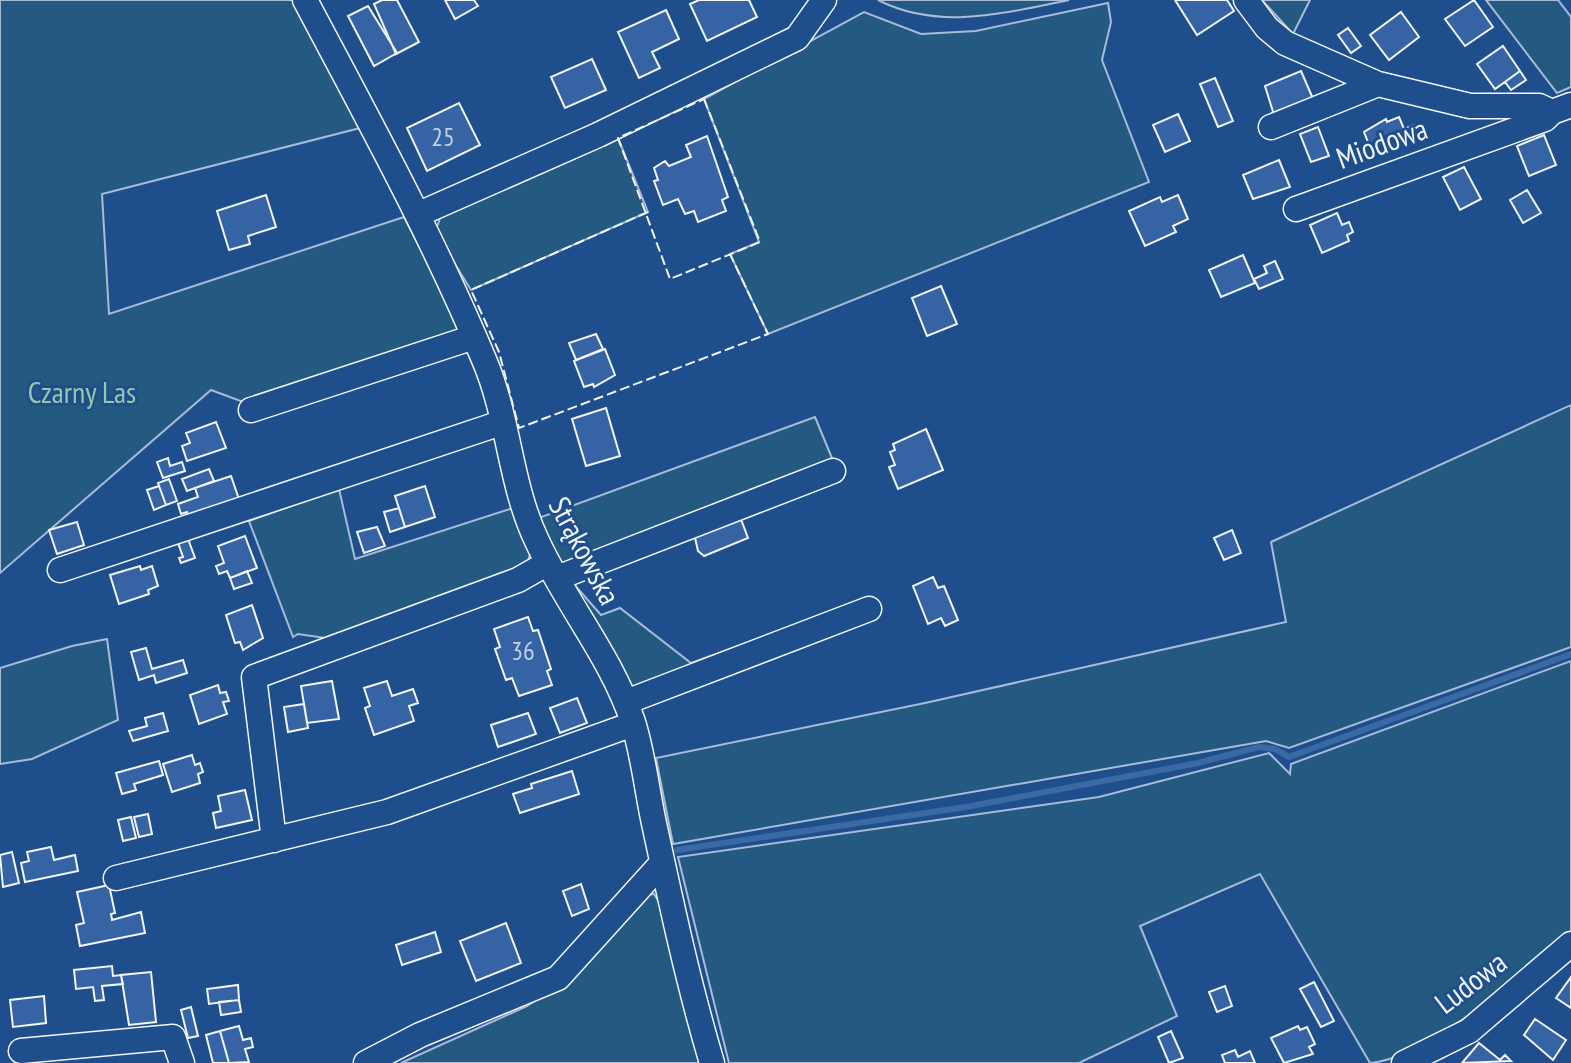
<svg xmlns="http://www.w3.org/2000/svg" width="1571" height="1063" font-family="'PT Sans Narrow',sans-serif">
  <style>
    .green { fill: #245a82; stroke: #a8bbd7; stroke-width: 2 }
    .lines { fill: none; stroke-linecap: round; stroke-linejoin: round }
    .stream { stroke: #3b69a3; stroke-width: 6 }
    .building { fill: #3563a3; stroke: #f2f6ff; stroke-width: 2 }
    .minor-casing { stroke: #f2f6ff; stroke-width: 27 }
    .minor { stroke: #1f4e8c; stroke-width: 24 }
    .fence { stroke: #f2f6ff; stroke-width: 2; stroke-dasharray: 10 4; stroke-linecap: butt }
    .labels { text-anchor: middle; stroke-width: 6; stroke-linejoin: round; paint-order: stroke }
    .number-label { font-size: 26px; fill: #c3d1e8 }
    .street-label { font-size: 30px; fill: #f2f6ff; stroke: #1f4e8c }
    .park-label { font-size: 30px; fill: #97c8a6; stroke: #1f4e8c }
  </style>
  <rect width="100%" height="100%" fill="#1f4e8c"/>
  <path class="green" d="M0,0h296l64,128 -258,66 7,120 295,-97 57,110 -3,8 -215,67 -32,-12 -211,183z
    M878,0h191c-64,13 -130,31 -191,0z
    M1262,0h48l-17,34z
    M1486,0h72l13,17v70l-14,6z
    M1108,3l3,19 -9,38 47,122 -381,152 -38,-80 29,-12 -55,-143 160,-87 57,22 55,-3z
    M618,138l30,74 -177,78 -36,-58 6,-16z
    M1571,405v242l-282,101 -23,-7 -593,103 -17,-86 269,-55 361,-81 -15,-80z
    M815,417l19,46 -270,103 -9,-9 -19,-38z
    M339,489l16,70 158,-51 18,43 -4,13 -195,75 -34,-5 -5,3 -44,-116z
    M572,582l29,33 19,-7 71,55 182,-66 2,5 -247,87z
    M107,639l11,81 -86,39 -32,5v-96l72,-22z
    M1571,661v273c-45,37 -144,125 -201,129l-110,-189 -120,52 37,90 -98,47h-350l-51,-206 421,-60 170,-44 21,21 1,-10z
    M654,894l5,8 47,161h-305l126,-57 45,-30 71,-81z"/>
  <g class="lines">
    <path class="stream" d="M677,850l289,-43 232,-44 61,-16 16,2 14,8 282,-103"/>
  </g>
  <path class="building" d="M382,0h15l22,42 -23,12 -22,-50z
    M445,0h29l4,6 -23,13z
    M699,0h50l8,17 -50,24 -17,-37z
    M1175,0h52l7,11 -37,24z
    M1474,0l19,27 -28,19 -20,-27z
    M368,6l29,47 -23,13 -26,-50z
    M666,10l13,29 -27,13 8,16 -21,10 -21,-46z
    M1401,12l18,25 -30,23 -19,-25z
    M1348,28l13,18 -10,7 -13,-18z
    M1503,46l17,25 -25,18 -18,-25z
    M592,59l14,31 -41,18 -14,-31z
    M1301,71l13,30 -40,14 -9,-29z
    M1520,71l6,9 -15,10 -6,-8z
    M1215,78l18,43 -15,6 -18,-43z
    M459,103l21,42 -53,26 -20,-43z
    M1178,114l12,27 -25,11 -12,-27z
    M1399,117l5,12 10,-4 5,11 -46,19 -9,-23 22,-13 1,3z
    M1318,127l11,29 -18,6 -11,-28z
    M1544,135l12,30 -27,11 -12,-30z
    M707,136l21,61 -6,3 4,11 -28,11 -4,-11 -9,3 -7,-15 -15,6 -9,-24 4,-1 -4,-12 11,-7 4,5 22,-9 -5,-12z
    M1279,160l11,27 -37,12 -10,-24z
    M1464,167l17,32 -21,11 -17,-33z
    M1527,190l14,23 -18,10 -13,-23z
    M266,195l10,32 -28,9 2,8 -21,6 -12,-39z
    M1178,195l10,24 -15,7 3,6 -31,14 -16,-35 31,-14 2,5z
    M1337,213l5,12 7,-3 4,10 -6,3 2,6 -27,12 -12,-28z
    M1243,255l12,28 -34,14 -12,-27z
    M1275,261l8,18 -24,10 -5,-10 13,-6 -3,-7z
    M941,286l16,38 -30,12 -15,-38z
    M596,334l7,15 -27,11 -7,-17z
    M605,349l10,26 -21,12 -1,-3 -9,3 -10,-26z
    M606,408l14,48 -34,10 -14,-47z
    M216,422l10,26 -39,13 -5,-15 8,-3 -4,-10z
    M926,429l17,41 -45,19 -9,-22 6,-2 -5,-13 5,-2 -2,-6z
    M168,458l2,8 12,-4 3,9 -22,7 -6,-16z
    M209,469l5,12 -27,10 -5,-12z
    M231,476l9,26 -51,16 -2,-6 -6,2 -3,-10 20,-7 -3,-9z
    M169,479l8,22 -11,4 -8,-22z
    M159,486l7,19 -12,5 -7,-20z
    M425,486l10,31 -30,10 -10,-31z
    M399,508l6,19 -15,5 -6,-20z
    M739,514l9,24 -44,18 -6,-5 -4,-18z
    M77,522l7,23 -27,9 -8,-24z
    M377,527l8,19 -21,7 -7,-21z
    M1232,530l9,23 -17,7 -10,-22z
    M187,536l8,22 -14,5 -2,-5 4,-1 -6,-17z
    M245,536l12,32 -27,10 -3,-7 -8,3 -3,-8 8,-3 -6,-17z
    M140,566l1,4 11,-4 6,20 -10,4 1,4 -30,10 -9,-29z
    M247,571l5,12 -18,6 -4,-11z
    M933,577l5,11 6,-2 14,34 -13,6 -4,-8 -13,6 -15,-38z
    M252,605l11,33 -20,12 -3,-8 -5,1 -9,-28z
    M528,617l5,14 5,-1 13,39 -4,2 5,14 -33,11 -7,-18 -6,2 -11,-31 5,-2 -6,-18z
    M146,648l6,21 31,-9 4,13 -31,10 -2,-8 -15,5 -8,-28z
    M332,681l7,38 -32,4 -6,-37z
    M387,681l5,15 21,-7 5,14 -9,3 5,15 -40,14 -9,-27 5,-2 -6,-18z
    M218,685l2,8 6,-1 3,9 -6,1 4,12 -28,10 -9,-29z
    M577,698l10,25 -27,10 -10,-25z
    M304,704l4,24 -20,4 -4,-25z
    M163,713l5,18 -35,10 -4,-10 18,-5 -2,-8z
    M528,713l8,21 -38,13 -7,-22z
    M192,755l3,10 5,-2 3,9 -5,2 2,9 -28,9 -9,-28z
    M159,761l4,14 -29,9 2,6 -14,4 -6,-21z
    M572,771l7,23 -59,19 -7,-19 19,-6 -1,-4z
    M245,790l7,30 -36,8 -3,-15 8,-2 -3,-15z
    M148,814l4,20 -13,3 -5,-20z
    M131,817l5,21 -13,3 -5,-21z
    M51,847l3,13 21,-5 3,16 -53,11 -4,-19 8,-2 -2,-9z
    M12,852l7,31 -16,4 -3,-32z
    M581,884l8,25 -17,7 -9,-25z
    M109,885l6,28 -4,1 1,6 29,-8 4,21 -65,13 -4,-21 8,-2 -7,-31z
    M506,923l15,40 -45,18 -16,-40z
    M435,932l6,20 -39,13 -6,-20z
    M112,966l1,10 8,-1 2,9 -21,2 2,14 -9,1 -2,-14 -17,2 -2,-19z
    M151,972l5,50 -27,3 -8,-50z
    M1571,977v31l-15,-10z
    M1314,982l20,39 -13,6 -21,-38z
    M238,985l1,15 -30,4 -2,-15z
    M1225,986l7,20 -15,6 -8,-20z
    M44,996l2,27 -33,4 -3,-27z
    M239,1000l2,12 -20,3 -2,-13z
    M191,1007l7,29 -10,2 -7,-28z
    M1535,1019l31,21 -13,20 -29,-25z
    M239,1026l4,14 8,-2 2,9 -8,2 4,13 -20,1 -9,-32z
    M1298,1026l2,4 7,-3 8,17 -6,3 4,7 -29,9 -13,-25z
    M220,1031l9,32h-16l-7,-28z
    M1171,1031l12,27 -14,5 -11,-26z
    M1479,1043l21,17 5,-5 6,6 -49,2z
    M1235,1050l3,7 12,-6 5,12h-30l-3,-8z"/>
  <g class="lines">
    <defs>
      <path id="minor" d="M305,0c63,119 128,237 180,362 24,57 25,123 52,179 29,63 74,115 96,181 11,35 14,71 22,106 17,79 34,158 57,235
        M1246,0l21,28 18,15 93,41 92,22h69l13,6
        M1271,127l107,-43
        M1296,209l249,-90 7,-7 19,-7
        M419,214l179,-79 199,-97 27,-38
        M251,410l223,-73
        M60,570l441,-147
        M557,578l276,-107
        M626,702l243,-93
        M274,840l-20,-163 264,-97 30,-17
        M116,878l271,-66 246,-88
        M21,1051l152,-14 9,26
        M366,1063l54,-28 138,-57 104,-115
        M1404,1063l65,-32 102,-87"/>
    </defs>
    <use href="#minor" class="minor-casing"/>
    <use href="#minor" class="minor"/>
    <path class="fence" d="M704,99l56,143 -90,37 -52,-141z
      M648,212l-177,78 28,62 20,76 249,-94 -38,-80"/>
  </g>
  <g class="labels">
    <g class="number-label">
      <text x="443" y="146">25</text>
      <text x="523" y="660">36</text>
    </g>
    <g class="street-label">
      <text transform="translate(1382 144) rotate(-20)" y="10">Miodowa</text>
      <text transform="translate(584 551) rotate(62)" y="10">Strąkowska</text>
      <text transform="translate(1471 983) rotate(-37)" y="10">Ludowa</text>
    </g>
    <g class="park-label">
      <text x="82" y="403">Czarny Las</text>
    </g>
  </g>
</svg>
